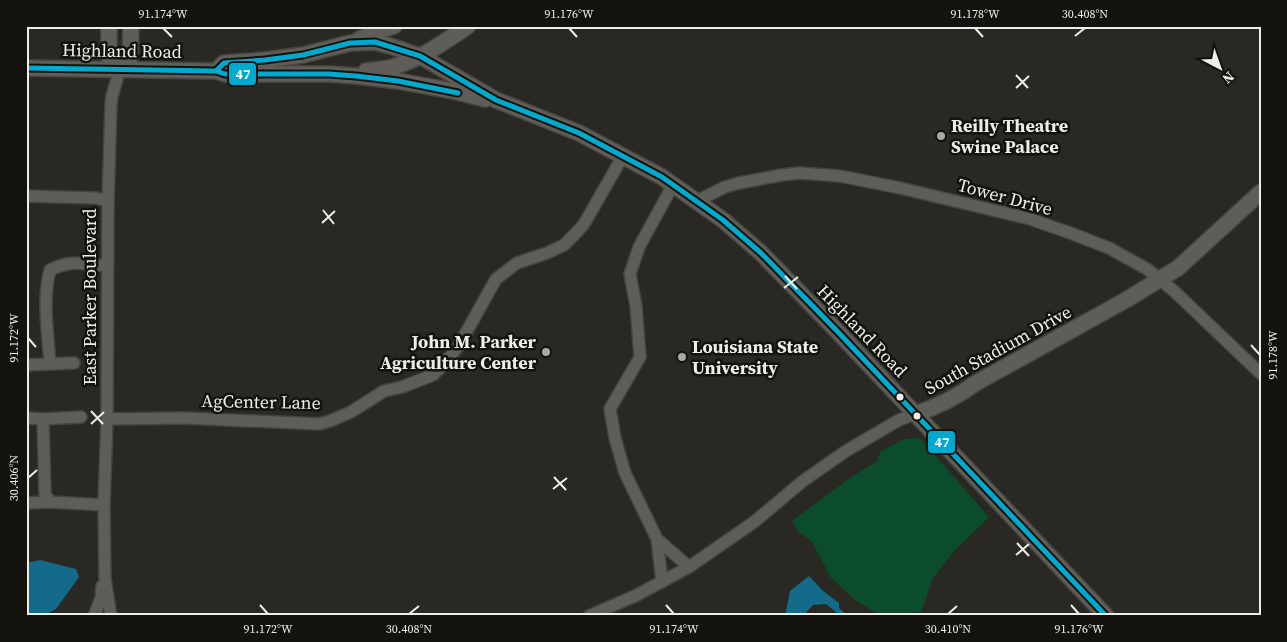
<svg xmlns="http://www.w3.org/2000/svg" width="1287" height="642" font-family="'Source Serif 4',serif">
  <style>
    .green { fill: #0b4b2e }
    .water { fill: #136a89 }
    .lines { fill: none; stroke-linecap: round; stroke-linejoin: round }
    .minor-casing { stroke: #454440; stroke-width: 14 }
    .tertiary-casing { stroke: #454440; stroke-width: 18 }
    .minor { stroke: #5e5d58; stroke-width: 11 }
    .tertiary { stroke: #5e5d58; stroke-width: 15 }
    .bus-1-casing { stroke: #13120d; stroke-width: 9 }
    .bus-1 { stroke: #00a9ce; stroke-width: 5 }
    .ticks { fill: none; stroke: #eeede6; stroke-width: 2 }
    .poi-dot { fill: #a9a8a1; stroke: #13120d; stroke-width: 2 }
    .bus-dot { fill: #eeede6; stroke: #13120d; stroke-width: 2 }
    .labels { text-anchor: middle; stroke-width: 5; stroke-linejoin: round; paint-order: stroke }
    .street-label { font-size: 18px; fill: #eeede6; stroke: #13120d }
    .poi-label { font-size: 18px; font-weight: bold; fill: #eeede6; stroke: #13120d; text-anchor: start }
    .line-badge { stroke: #13120d; stroke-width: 2 }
    .badge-label { font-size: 14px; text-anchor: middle; font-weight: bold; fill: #fff }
    .neatline { fill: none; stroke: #eeede6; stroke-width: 2 }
    .ticks-label { font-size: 12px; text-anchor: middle; fill: #eeede6 }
  </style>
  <rect width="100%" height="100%" fill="#292822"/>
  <path class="green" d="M920,438l69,79 -33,32 -23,29 -12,34 -11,1 -15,3h-14l-26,-16 -24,-22 -19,-36 -14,-11 -6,-10 58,-43 27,-17 3,-9 24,-13z"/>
  <path class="water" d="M40,560l36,9 3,8 -23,32 -13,7h-17v-53z
    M809,576l13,14 17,13v5l9,8h-11v-3l-11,-9 -13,1 -10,11h-18l5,-25z"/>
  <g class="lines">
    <defs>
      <path id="minor" d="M673,185l-34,62 -9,27 6,32 4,51 -30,52 5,29 10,35 32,66 32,28
        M26,196l70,2 12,3
        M697,201l28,-14 14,-4 43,-8 18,-2 40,3 60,12 130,31 43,15 36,14 38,21 27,22 87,83
        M50,364c-2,-31 -8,-64 0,-94 22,-11 34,-6 57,-4
        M26,365l48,-2
        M26,418l17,1 38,-2
        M43,419l2,75 5,8
        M107,419l77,-1 135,6 11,-3 21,-9 33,-21 18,-4 31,-12 8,-8 17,-20 38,-68 21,-16 30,-10 17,-8 14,-14 6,-7 39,-68
        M26,503l24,-1 54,3
        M657,539l5,43
        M94,616l7,-18 1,-12
        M111,616l-6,-37 -1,-74 3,-86 1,-218 3,-97 1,-8 8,-27
        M589,616l48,-21 52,-28 65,-45 49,-41 43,-30 53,-31 16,-6"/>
      <path id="tertiary" d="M109,26v32l11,11
        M358,40l17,-8 19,-6
        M26,68l190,3 9,3h104l27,2 42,5 55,10 32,8
        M120,69l10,-10 1,-33
        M216,71l8,-8 41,-3 38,-5 47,-12 25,-1 15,4 30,10 76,44 83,33 83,44 61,43 38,33 77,79 268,284
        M366,71c9,-1 18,-2 27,-4 28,-8 51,-25 75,-41
        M915,414c22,-7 42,-17 61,-31l150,-83 52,-32 83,-76"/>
    </defs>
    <use href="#minor" class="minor-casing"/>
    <use href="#tertiary" class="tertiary-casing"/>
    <use href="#minor" class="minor"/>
    <use href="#tertiary" class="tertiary"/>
    <defs>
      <path id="bus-1" d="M26,68l190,3 9,3h104l27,2 42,5 60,12
        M216,71l8,-8 41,-3 38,-5 47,-12 25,-1 45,14 76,44 83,33 83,44 61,43 38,33 77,79 268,284"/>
    </defs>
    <use href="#bus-1" class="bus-1-casing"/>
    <use href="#bus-1" class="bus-1"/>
  </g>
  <path class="ticks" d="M163,28l9,9M569,28l8,9M975,28l8,9M1075,36l10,-8M1016,75l12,13M1016,88l13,-12M323,210l11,14M322,223l13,-12M785,276l12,13M784,288l14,-11M28,338l8,9M1251,345l9,10M91,411l12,13M91,424l13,-12M554,477l12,13M28,478l9,-8M553,489l14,-11M1017,543l12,13M1016,555l13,-11M260,605l8,9M666,605l8,9M1071,605l8,9M409,614l10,-8M948,614l9,-8"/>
  <g class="poi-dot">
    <circle cx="941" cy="136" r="5"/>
    <circle cx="546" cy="352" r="5"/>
    <circle cx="682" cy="357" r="5"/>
  </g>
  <g class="bus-dot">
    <circle cx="900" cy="397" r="4.5"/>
    <circle cx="917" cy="416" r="4.5"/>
  </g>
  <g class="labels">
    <g class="street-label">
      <text transform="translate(122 51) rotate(1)" y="6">Highland Road</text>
      <text transform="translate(1005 197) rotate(15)" y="6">Tower Drive</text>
      <text transform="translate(90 297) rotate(-90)" y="6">East Parker Boulevard</text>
      <text transform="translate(862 331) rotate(46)" y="6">Highland Road</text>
      <text transform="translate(998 350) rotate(-29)" y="6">South Stadium Drive</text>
      <text transform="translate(261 402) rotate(1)" y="6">AgCenter Lane</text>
    </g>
    <g class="poi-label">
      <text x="951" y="132">Reilly Theatre<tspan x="951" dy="21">Swine Palace</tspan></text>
      <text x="536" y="348" text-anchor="end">John M. Parker<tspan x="536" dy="21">Agriculture Center</tspan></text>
      <text x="692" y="353">Louisiana State<tspan x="692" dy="21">University</tspan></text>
    </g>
  </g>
  <g class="line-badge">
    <rect x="228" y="62" width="29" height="24" rx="5" fill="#00a9ce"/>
    <rect x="927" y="430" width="29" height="24" rx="5" fill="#00a9ce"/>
  </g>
  <g class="badge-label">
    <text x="243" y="79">47</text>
    <text x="942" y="447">47</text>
  </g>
  <rect width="1287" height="642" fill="none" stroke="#13120d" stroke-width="55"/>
  <g transform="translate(1220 68) rotate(139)" stroke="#13120d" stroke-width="4" paint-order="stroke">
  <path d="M0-4L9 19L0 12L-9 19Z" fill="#eeede6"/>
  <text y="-8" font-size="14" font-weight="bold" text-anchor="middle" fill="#eeede6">N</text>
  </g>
  <rect x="28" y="28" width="1232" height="586" class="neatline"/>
  <g class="ticks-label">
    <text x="163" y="18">91.174°W</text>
    <text x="569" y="18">91.176°W</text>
    <text x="975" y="18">91.178°W</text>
    <text x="1085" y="18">30.408°N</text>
    <text transform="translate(14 338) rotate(-90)" y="4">91.172°W</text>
    <text transform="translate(1273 355) rotate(-90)" y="4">91.178°W</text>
    <text transform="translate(14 478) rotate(-90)" y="4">30.406°N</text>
    <text x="268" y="633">91.172°W</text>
    <text x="409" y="633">30.408°N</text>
    <text x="674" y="633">91.174°W</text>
    <text x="948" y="633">30.410°N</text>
    <text x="1079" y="633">91.176°W</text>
  </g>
</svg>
